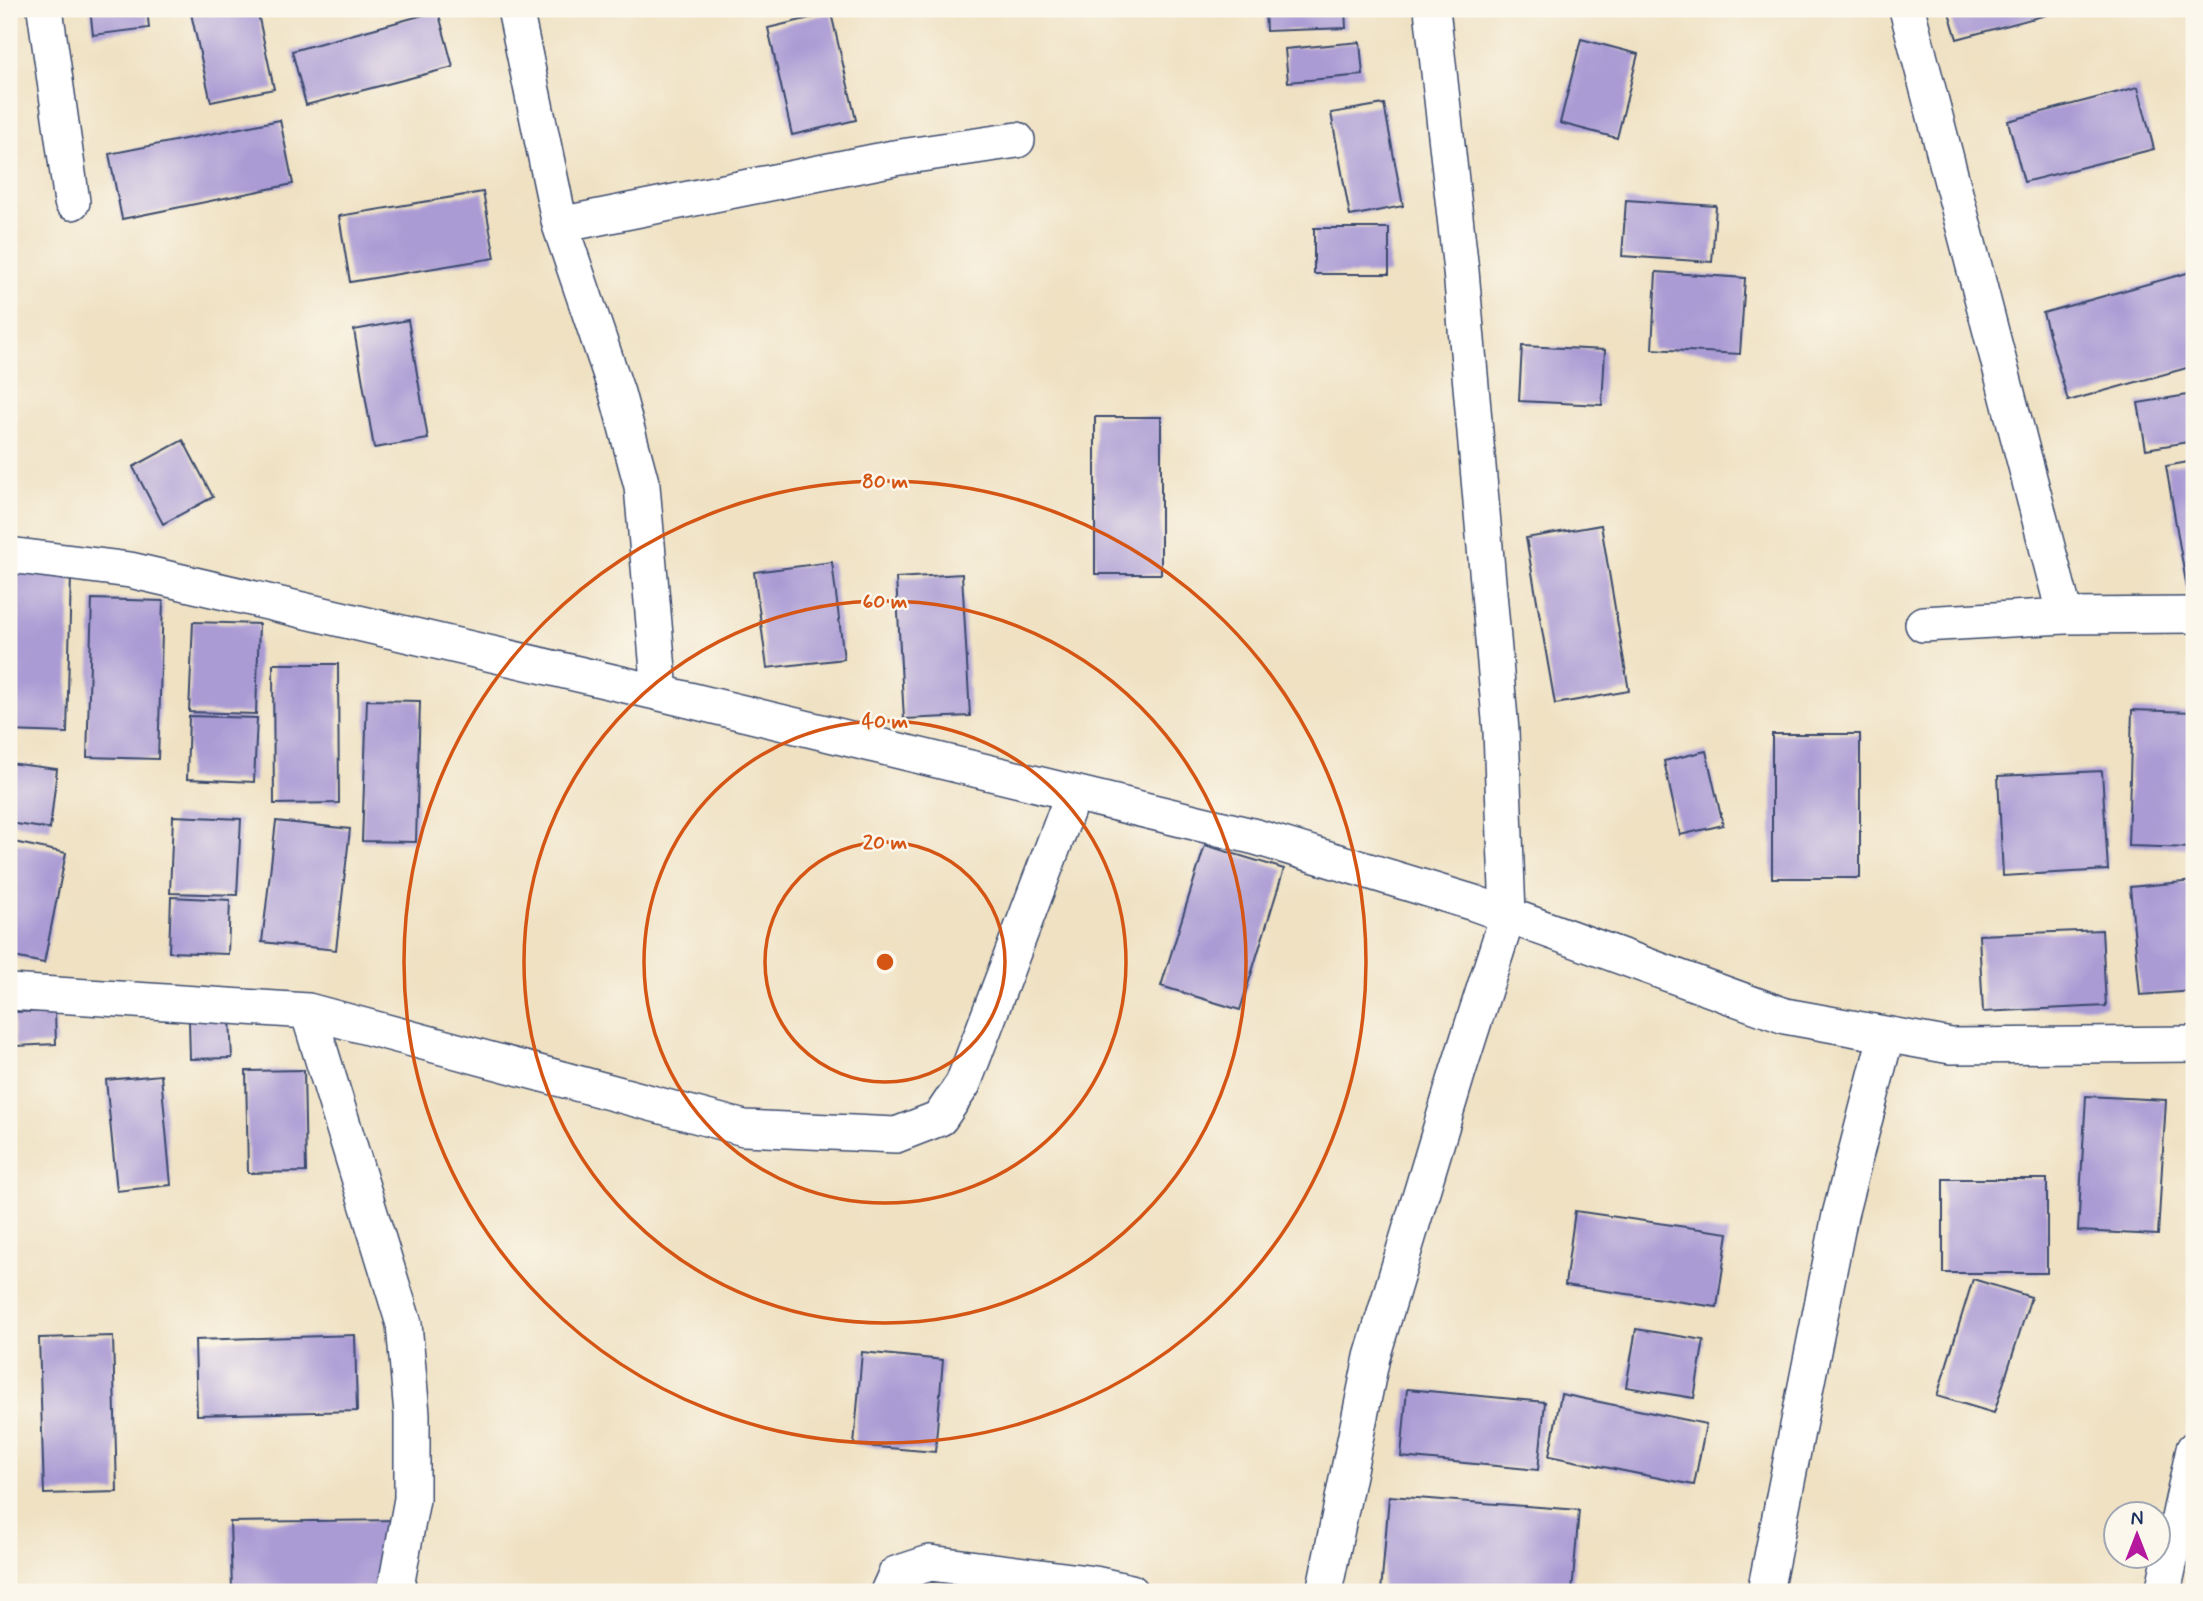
<svg xmlns="http://www.w3.org/2000/svg" width="2203" height="1601" font-family="Mynerve,sans-serif">
  <style>
    .building { fill: #aa9bd4 }
    .lines { fill: none; stroke-linecap: round; stroke-linejoin: round }
    .minor-casing { stroke: #3b4a6d; stroke-width: 38 }
    .minor { stroke: #fff; stroke-width: 35 }
    .ring { fill: none; stroke: #d45514; stroke-width: 3.5 }
    .centre { fill: #d45514; stroke: #fbf7ec; stroke-width: 3.5 }
    .ring-label { font-size: 21px; text-anchor: middle; font-weight: bold; fill: #d45514; stroke: #fbf7ec; stroke-width: 5; stroke-linejoin: round; paint-order: stroke }
  </style>
  <rect width="100%" height="100%" fill="#fbf7ec"/>
  <filter id="ink" filterUnits="userSpaceOnUse"><feTurbulence type="fractalNoise" baseFrequency=".0143" numOctaves="2"/><feDisplacementMap in="SourceGraphic" scale="14" xChannelSelector="R" yChannelSelector="G"/><feConvolveMatrix kernelMatrix="1 2 1 2 8 2 1 2 1" color-interpolation-filters="sRGB"/></filter>
  <filter id="wash" filterUnits="userSpaceOnUse"><feTurbulence type="fractalNoise" baseFrequency=".00686" numOctaves="4" result="noise"/><feDisplacementMap in="SourceGraphic" scale="28" xChannelSelector="R" yChannelSelector="G"/><feGaussianBlur stdDeviation="1.57" result="paint"/><feColorMatrix in="noise" values="0 0 0 0 0 0 0 0 0 0 0 0 0 0 0 0 0 1.4 0 .05"/><feComposite in="paint" operator="in"/></filter>
  <g filter="url(#wash)">
    <rect width="100%" height="100%" fill="#efe1c2"/>
    <g id="blocks">
      <path class="building" d="M90,9h57l2,19 -56,7z
        M190,9h67l17,80 -63,13z
        M1265,9h80l1,19 -80,3z
        M1948,9h96l2,6 -89,24z
        M438,11l15,56 -147,38 -14,-54z
        M831,13l25,107 -64,15 -24,-107z
        M1581,39l57,15 -21,84 -57,-15z
        M1360,42l3,33 -75,7 -3,-33z
        M2138,87l16,62 -130,33 -16,-61z
        M1384,104l19,102 -53,10 -19,-103z
        M280,120l13,64 -171,35 -13,-65z
        M483,192l12,66 -145,24 -11,-66z
        M1626,200l90,6 -4,56 -90,-6z
        M1314,228h75v46h-75z
        M2194,271v95l-126,35 -25,-88z
        M1656,272l89,6 -5,76 -88,-5z
        M408,320l20,119 -54,9 -20,-118z
        M1522,346l83,4 -3,55 -83,-4z
        M2194,394v47l-48,8 -8,-46z
        M1095,417h66v157h-66z
        M183,440l30,57 -50,27 -30,-57z
        M2194,461v139h-5l-23,-134z
        M1601,525l28,166 -74,13 -29,-166z
        M832,562l12,97 -77,9 -13,-96z
        M9,573l62,2 -4,158 -58,-2z
        M962,574l8,142 -66,3 -8,-141z
        M92,599l71,2 -5,158 -71,-2z
        M193,622l66,2 -3,90 -67,-2z
        M273,664h65l1,139 -65,1z
        M367,700l53,1 -4,141 -54,-1z
        M2132,710l62,2v136l-66,-2z
        M189,716l68,2 -3,64 -67,-3z
        M1772,734h88v144h-88z
        M1706,751l17,74 -43,10 -16,-74z
        M9,763l48,6 -7,60 -41,-6z
        M2102,771l6,99 -105,6 -5,-100z
        M173,816l68,3 -4,76 -67,-2z
        M276,821l74,8 -14,121 -74,-8z
        M9,841l57,12 -22,110 -35,-7z
        M1205,845l79,24 -44,141 -79,-24z
        M2194,881v110l-54,4 -10,-108z
        M171,897l59,3 -2,54 -59,-2z
        M2102,930l4,76 -123,6 -4,-77z
        M55,1011l1,33 -41,2 -2,-34z
        M230,1019l2,39 -42,1 -1,-39z
        M304,1070l2,102 -58,1 -2,-102z
        M161,1075l10,110 -54,6 -11,-111z
        M2086,1096l80,4 -8,135 -80,-4z
        M1943,1179h104v94h-104z
        M1575,1211l153,22 -11,74 -152,-22z
        M1973,1279l58,18 -37,116 -57,-17z
        M1636,1329l68,11 -10,58 -68,-11z
        M355,1335l2,76 -160,4 -2,-75z
        M113,1336l4,156 -73,2 -5,-156z
        M862,1352l81,8 -8,92 -81,-7z
        M1407,1389l138,13 -7,68 -137,-13z
        M1561,1394l145,30 -12,61 -145,-29z
        M1389,1496l190,14 -7,82h-191z
        M405,1520l1,67 -174,2 -2,-67z"/>
    </g>
  </g>
  <g filter="url(#ink)">
    <use href="#blocks" fill-opacity="0" stroke="#3b4a6d" stroke-width="2"/>
    <g class="lines">
      <defs>
        <path id="minor" d="M45,9l27,193
          M515,9l45,216 57,168 25,93 18,207
          M1907,9l158,607
          M560,225l334,-67 123,-18
          M9,555l121,15 530,123 596,144 218,66 311,113 166,30 243,-2
          M1923,624l142,-8 129,-1
          M9,992l299,19 436,117 152,7 44,-17 23,-34 110,-290
          M308,1011l96,313 8,90v85l-17,93
          M888,1592l8,-18 34,-11 165,21 36,8
          M1324,1592l48,-235 86,-286 50,-156 -7,-184 -40,-460 -29,-262
          M1765,1592l75,-377 46,-179
          M2163,1592l31,-143"/>
      </defs>
      <use href="#minor" class="minor-casing"/>
      <use href="#minor" class="minor"/>
    </g>
  </g>
  <g class="ring">
    <circle cx="885" cy="962" r="120"/>
    <circle cx="885" cy="962" r="241"/>
    <circle cx="885" cy="962" r="361"/>
    <circle cx="885" cy="962" r="481"/>
  </g>
  <circle cx="885" cy="962" r="10" class="centre"/>
  <g class="ring-label">
    <text x="885" y="488">80 m</text>
    <text x="885" y="608">60 m</text>
    <text x="885" y="728">40 m</text>
    <text x="885" y="849">20 m</text>
  </g>
  <rect width="2203" height="1601" fill="none" stroke="#fbf7ec" stroke-width="35"/>
  <g transform="translate(2137 1535)"><circle r="33" fill="#fbf7ec" stroke="#a1a7b3" stroke-width="2"/>
  <path d="M0-5L12 26L0 18L-12 26Z" fill="#b5179e"/>
  <text y="-10" font-size="19" font-weight="bold" text-anchor="middle" fill="#1b2f5e">N</text>
  </g>
</svg>
